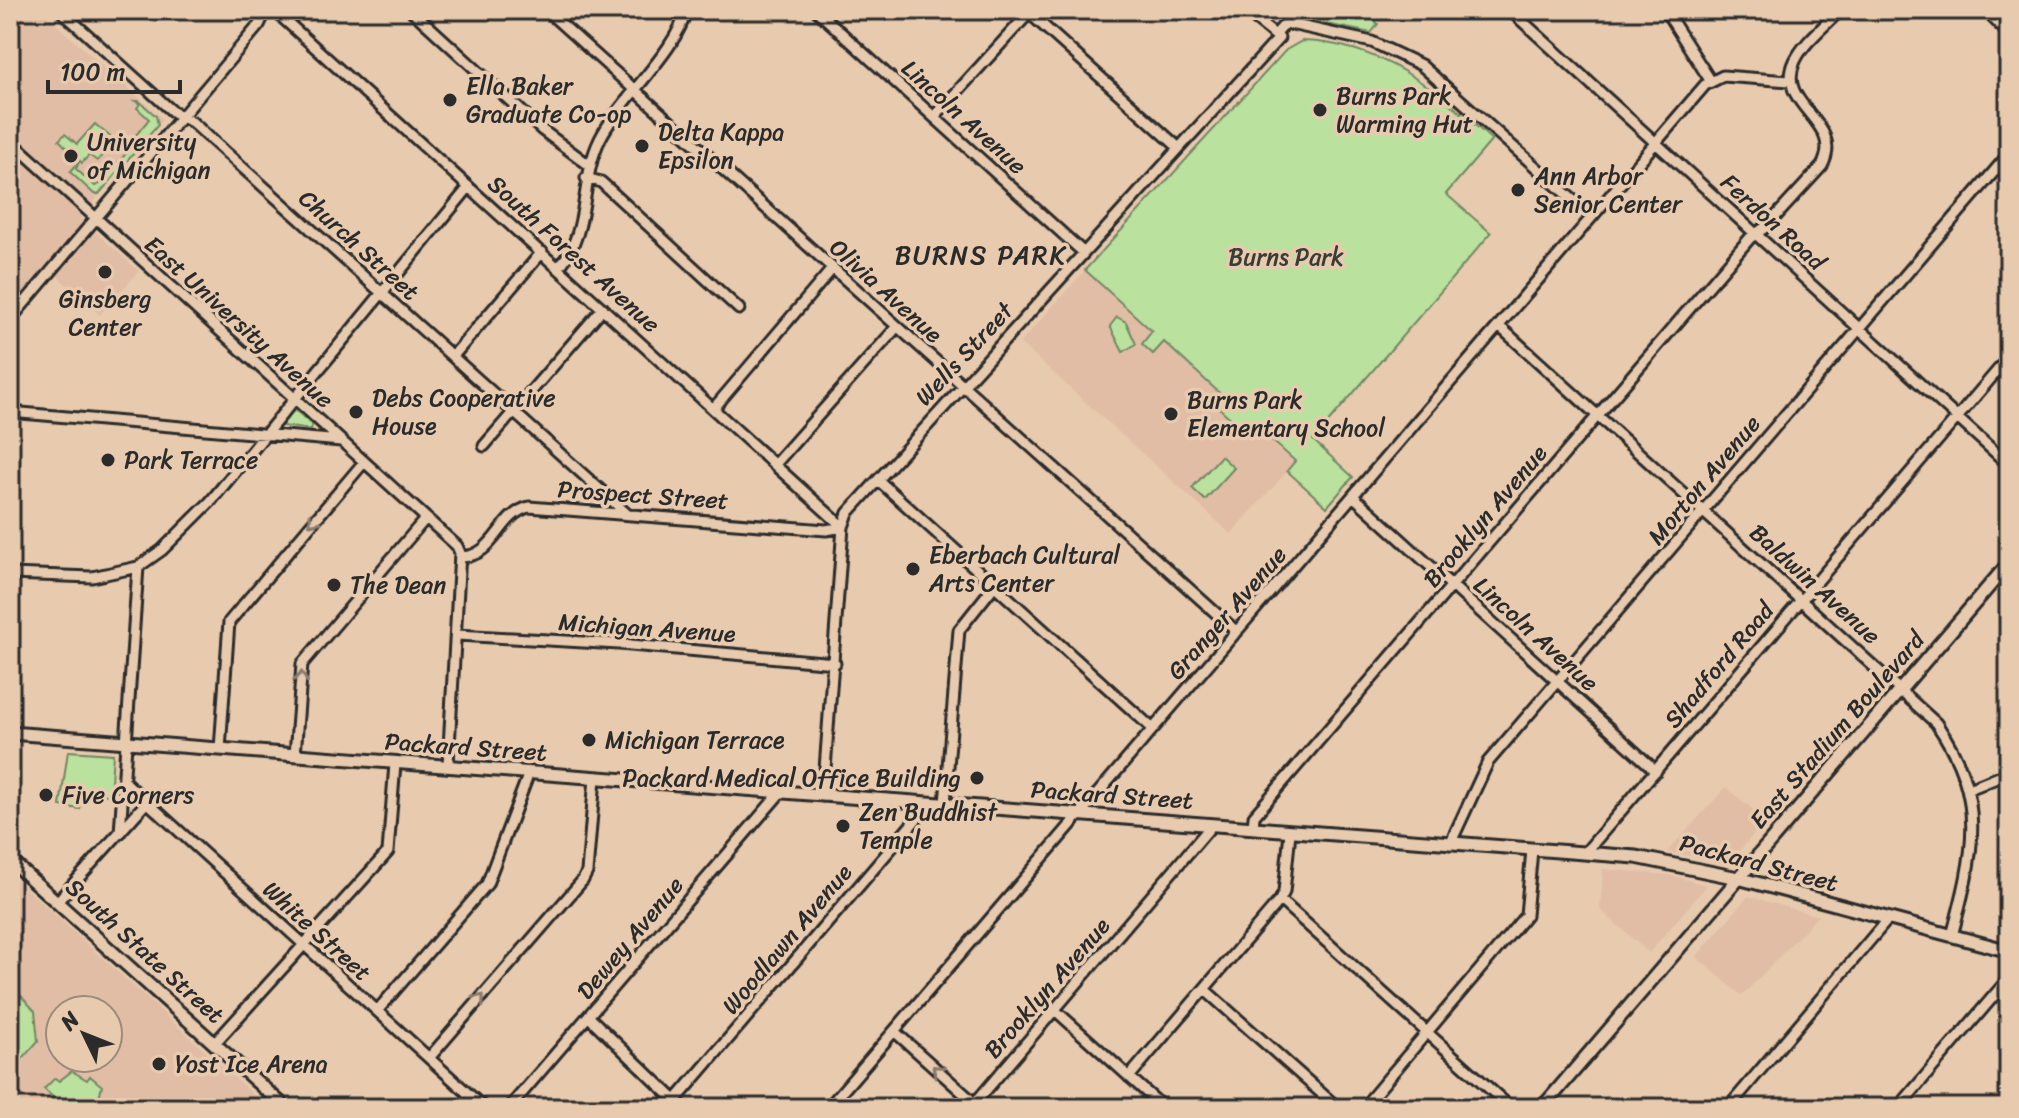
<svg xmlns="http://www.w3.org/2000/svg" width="2019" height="1118" font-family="Sriracha,sans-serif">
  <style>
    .built { fill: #e1bda6; fill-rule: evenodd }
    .green { fill: #bae19d; stroke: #728664; stroke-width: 2 }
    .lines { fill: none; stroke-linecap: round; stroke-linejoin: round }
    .minor-casing { stroke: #2b2b2b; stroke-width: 15 }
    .major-casing { stroke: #2b2b2b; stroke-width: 17 }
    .minor { stroke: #e8cbaf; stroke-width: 9 }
    .major { stroke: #e8cbaf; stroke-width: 11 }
    .oneway { stroke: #8a7b6d }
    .poi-dot { fill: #2b2b2b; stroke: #e8cbaf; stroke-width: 3 }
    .labels { text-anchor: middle; stroke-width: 7; stroke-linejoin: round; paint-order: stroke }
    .poi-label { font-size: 24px; fill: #2b2b2b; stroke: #e8cbaf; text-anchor: start }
    .street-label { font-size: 24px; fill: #2b2b2b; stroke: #e8cbaf }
    .park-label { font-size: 24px; fill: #393d36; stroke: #e8cbaf }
    .neighbourhood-label { font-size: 26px; letter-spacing: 2px; fill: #2b2b2b; stroke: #e8cbaf }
  </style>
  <rect width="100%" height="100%" fill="#e8cbaf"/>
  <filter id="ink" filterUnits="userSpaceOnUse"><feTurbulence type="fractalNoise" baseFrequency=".0125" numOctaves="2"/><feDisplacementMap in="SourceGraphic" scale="16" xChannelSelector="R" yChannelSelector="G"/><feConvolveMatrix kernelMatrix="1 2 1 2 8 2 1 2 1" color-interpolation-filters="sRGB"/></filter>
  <g filter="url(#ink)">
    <path class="built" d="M10,10h30l123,109 -83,99 59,53 -39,44 -53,-48 -37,41z
      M1085,270l211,192 -65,72 -211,-191z
      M1726,787l40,33 -29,34 -15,8 -55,-10z
      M1603,869l67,6 37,10 -58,68 -49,-43z
      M10,874l258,234h-258zM60,1010h48v48h-48z
      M1748,896l70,20 -76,80 -46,-39z"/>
    <path class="green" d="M1303,10h59l16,14 -7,9 -60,-12z
      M1302,41c80,2 134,49 190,99l-46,54 45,39 -178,207 40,37 -26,30 -40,-36 8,-10 -39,-35 -8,8 -30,-27 7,-9 -61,-56 -11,12 -11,-10 10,-13 -67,-61 201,-220z
      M135,101h4l17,15 2,9 -59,69h-5l-24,-22 9,-10 -3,7 19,17 5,-2 35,-41 -3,-3 17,-21 -12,-11 3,-4z
      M95,124l20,17 -18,20 -8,-6 -7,8 -23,-23 6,-6 12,10z
      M1117,317l9,5 10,22 -13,8 -13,-26z
      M294,409l18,16 -1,5 -28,-4 -2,-3z
      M1221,456l13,12 -29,32 -13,-12z
      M68,751l45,3 -3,41 -28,-2 -2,16 -20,-3z
      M10,984l25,27 3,30 -28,32z
      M72,1071l15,9 3,-4 12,10 -3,11 12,11h-66l9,-10 -10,-9 11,-11 4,3z"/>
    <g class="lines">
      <defs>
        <path id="minor" d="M60,10l112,101 20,11 435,392
          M411,10l131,120 47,35
          M546,10l691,622
          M816,10l268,243
          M1026,10l153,138
          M1244,10l31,25
          M1510,10l499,455
          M1665,10l45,70
          M1985,10l24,24
          M276,12l567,515
          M1286,23l86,19 49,23 171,152
          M934,117l95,-104
          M10,140l447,406 3,7 -12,212
          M586,178l15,4 138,127
          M559,267c32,-36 20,-85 41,-128 20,-40 78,-89 86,-129
          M10,320l249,-295 7,-15
          M1499,326l437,397c52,76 38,129 16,213
          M453,356l89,-104
          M714,408l118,-139
          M10,412l331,29
          M484,446l119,-138
          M776,463l120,-135
          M878,480l275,249
          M1353,496l303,275
          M460,557c36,0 38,-42 69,-50l297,23 17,-3
          M10,574l82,3 46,-10 24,-17 48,-48 259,-315
          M457,635l162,9 216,19
          M220,749l9,-127 135,-160
          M295,755l7,-91 124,-146
          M125,782l359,326
          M1969,789l40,-16
          M823,796l20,-269 5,-14 431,-475 -4,-3 11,-12 4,-13
          M945,804l14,-174 35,-44
          M1253,828l1,-12 496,-578 17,-12 55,-60c24,-45 -48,-60 -27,-105 9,-19 30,-35 45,-51
          M120,833l18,-266
          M1450,844l38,-82 521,-608
          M1585,853l424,-496
          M1280,900l231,208
          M57,902l89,-99
          M1204,989l134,119
          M1055,1010l109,98
          M377,1011l110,-127 42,-111
          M589,1017l94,91
          M894,1031l86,77
          M214,1044l174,-192 7,-88
          M429,1058l154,-178 4,-8 8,-94
          M1129,1077l151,-177 4,-8 6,-60
          M675,1101l255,-298
          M975,1103l237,-278
          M1899,1107l110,-129
          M509,1108l271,-315
          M828,1108l877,-1023 18,-9 67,5
          M1363,1108l163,-193 6,-65
          M1728,1108l160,-189"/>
        <path id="major" d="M10,733l1626,124 102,21 271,73
          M10,860l276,248
          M1542,1108l467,-545"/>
      </defs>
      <use href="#minor" class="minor-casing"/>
      <use href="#major" class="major-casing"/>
      <use href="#minor" class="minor"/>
      <use href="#major" class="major"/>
    </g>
    <defs><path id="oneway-chevron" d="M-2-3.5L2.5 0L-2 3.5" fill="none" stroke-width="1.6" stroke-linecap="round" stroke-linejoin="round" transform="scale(2)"/></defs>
    <g class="oneway">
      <use href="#oneway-chevron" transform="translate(313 521) rotate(130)"/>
      <use href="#oneway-chevron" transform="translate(301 677) rotate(-83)"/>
      <use href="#oneway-chevron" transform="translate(480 999) rotate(-49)"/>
      <use href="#oneway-chevron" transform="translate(937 1070) rotate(-138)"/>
    </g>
  </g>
  <g class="poi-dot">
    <circle cx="450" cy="100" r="8"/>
    <circle cx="1320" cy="110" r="8"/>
    <circle cx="642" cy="146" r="8"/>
    <circle cx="71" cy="156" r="8"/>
    <circle cx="1518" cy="190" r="8"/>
    <circle cx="105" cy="272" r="8"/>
    <circle cx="356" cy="412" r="8"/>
    <circle cx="1171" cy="414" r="8"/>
    <circle cx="108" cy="460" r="8"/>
    <circle cx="913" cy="569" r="8"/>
    <circle cx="334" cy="585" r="8"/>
    <circle cx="589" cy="740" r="8"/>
    <circle cx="977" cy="778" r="8"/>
    <circle cx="46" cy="795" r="8"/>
    <circle cx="843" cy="826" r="8"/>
    <circle cx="159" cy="1064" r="8"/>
  </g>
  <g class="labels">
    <g class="poi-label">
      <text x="466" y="94">Ella Baker<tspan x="466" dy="28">Graduate Co-op</tspan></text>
      <text x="1336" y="104">Burns Park<tspan x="1336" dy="28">Warming Hut</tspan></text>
      <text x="658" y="140">Delta Kappa<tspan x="658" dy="28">Epsilon</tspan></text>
      <text x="87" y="150">University<tspan x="87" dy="28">of Michigan</tspan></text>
      <text x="1534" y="184">Ann Arbor<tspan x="1534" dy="28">Senior Center</tspan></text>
      <text x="105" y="307" text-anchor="middle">Ginsberg<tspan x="105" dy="28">Center</tspan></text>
      <text x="372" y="406">Debs Cooperative<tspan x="372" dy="28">House</tspan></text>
      <text x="1187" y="408">Burns Park<tspan x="1187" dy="28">Elementary School</tspan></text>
      <text x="124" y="468">Park Terrace</text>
      <text x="929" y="563">Eberbach Cultural<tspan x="929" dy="28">Arts Center</tspan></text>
      <text x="350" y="593">The Dean</text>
      <text x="605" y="748">Michigan Terrace</text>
      <text x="961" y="786" text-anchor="end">Packard Medical Office Building</text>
      <text x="62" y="803">Five Corners</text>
      <text x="859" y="820">Zen Buddhist<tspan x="859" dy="28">Temple</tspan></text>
      <text x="175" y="1072">Yost Ice Arena</text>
    </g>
    <g class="street-label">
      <text transform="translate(964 117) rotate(42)" y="8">Lincoln Avenue</text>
      <text transform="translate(1773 222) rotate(42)" y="8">Ferdon Road</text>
      <text transform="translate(359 245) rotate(42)" y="8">Church Street</text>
      <text transform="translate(574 254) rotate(42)" y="8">South Forest Avenue</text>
      <text transform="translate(886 291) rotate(42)" y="8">Olivia Avenue</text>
      <text transform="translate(239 322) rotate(42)" y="8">East University Avenue</text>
      <text transform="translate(964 354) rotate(-47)" y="8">Wells Street</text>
      <text transform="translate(1704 480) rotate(-50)" y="8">Morton Avenue</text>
      <text transform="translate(643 495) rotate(4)" y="8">Prospect Street</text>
      <text transform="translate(1485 516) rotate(-50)" y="8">Brooklyn Avenue</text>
      <text transform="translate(1815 584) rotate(42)" y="8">Baldwin Avenue</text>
      <text transform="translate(1227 613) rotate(-49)" y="8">Granger Avenue</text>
      <text transform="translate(647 628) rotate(4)" y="8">Michigan Avenue</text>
      <text transform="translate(1536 634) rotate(42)" y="8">Lincoln Avenue</text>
      <text transform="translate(1719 665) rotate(-50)" y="8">Shadford Road</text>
      <text transform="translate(1837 730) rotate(-49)" y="8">East Stadium Boulevard</text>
      <text transform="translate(466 747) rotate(4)" y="8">Packard Street</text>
      <text transform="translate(1112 795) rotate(4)" y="8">Packard Street</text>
      <text transform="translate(1759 863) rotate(15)" y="8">Packard Street</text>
      <text transform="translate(317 931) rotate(42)" y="8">White Street</text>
      <text transform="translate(630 938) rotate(-50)" y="8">Dewey Avenue</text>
      <text transform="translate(787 939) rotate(-50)" y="8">Woodlawn Avenue</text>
      <text transform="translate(145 951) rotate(42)" y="8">South State Street</text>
      <text transform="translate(1047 988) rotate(-49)" y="8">Brooklyn Avenue</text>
    </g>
    <g class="park-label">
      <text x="1286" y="265">Burns Park</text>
    </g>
    <g class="neighbourhood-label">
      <text x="981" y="264">BURNS PARK</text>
    </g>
  </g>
  <rect width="2019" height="1118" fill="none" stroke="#e8cbaf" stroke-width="40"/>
  <rect x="20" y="20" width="1979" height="1078" fill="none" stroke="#2b2b2b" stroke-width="3" filter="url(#ink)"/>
  <g transform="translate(84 1034) rotate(313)"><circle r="38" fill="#e8cbaf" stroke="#9c8b7a" stroke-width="2"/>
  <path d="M0-6L14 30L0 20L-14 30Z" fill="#2b2b2b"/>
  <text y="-12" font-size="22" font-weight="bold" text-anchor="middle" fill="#2b2b2b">N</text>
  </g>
  <path d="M48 80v12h132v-12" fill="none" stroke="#2b2b2b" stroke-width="4"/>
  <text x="60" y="80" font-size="24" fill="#2b2b2b" stroke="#e8cbaf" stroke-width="6" paint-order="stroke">100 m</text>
</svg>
